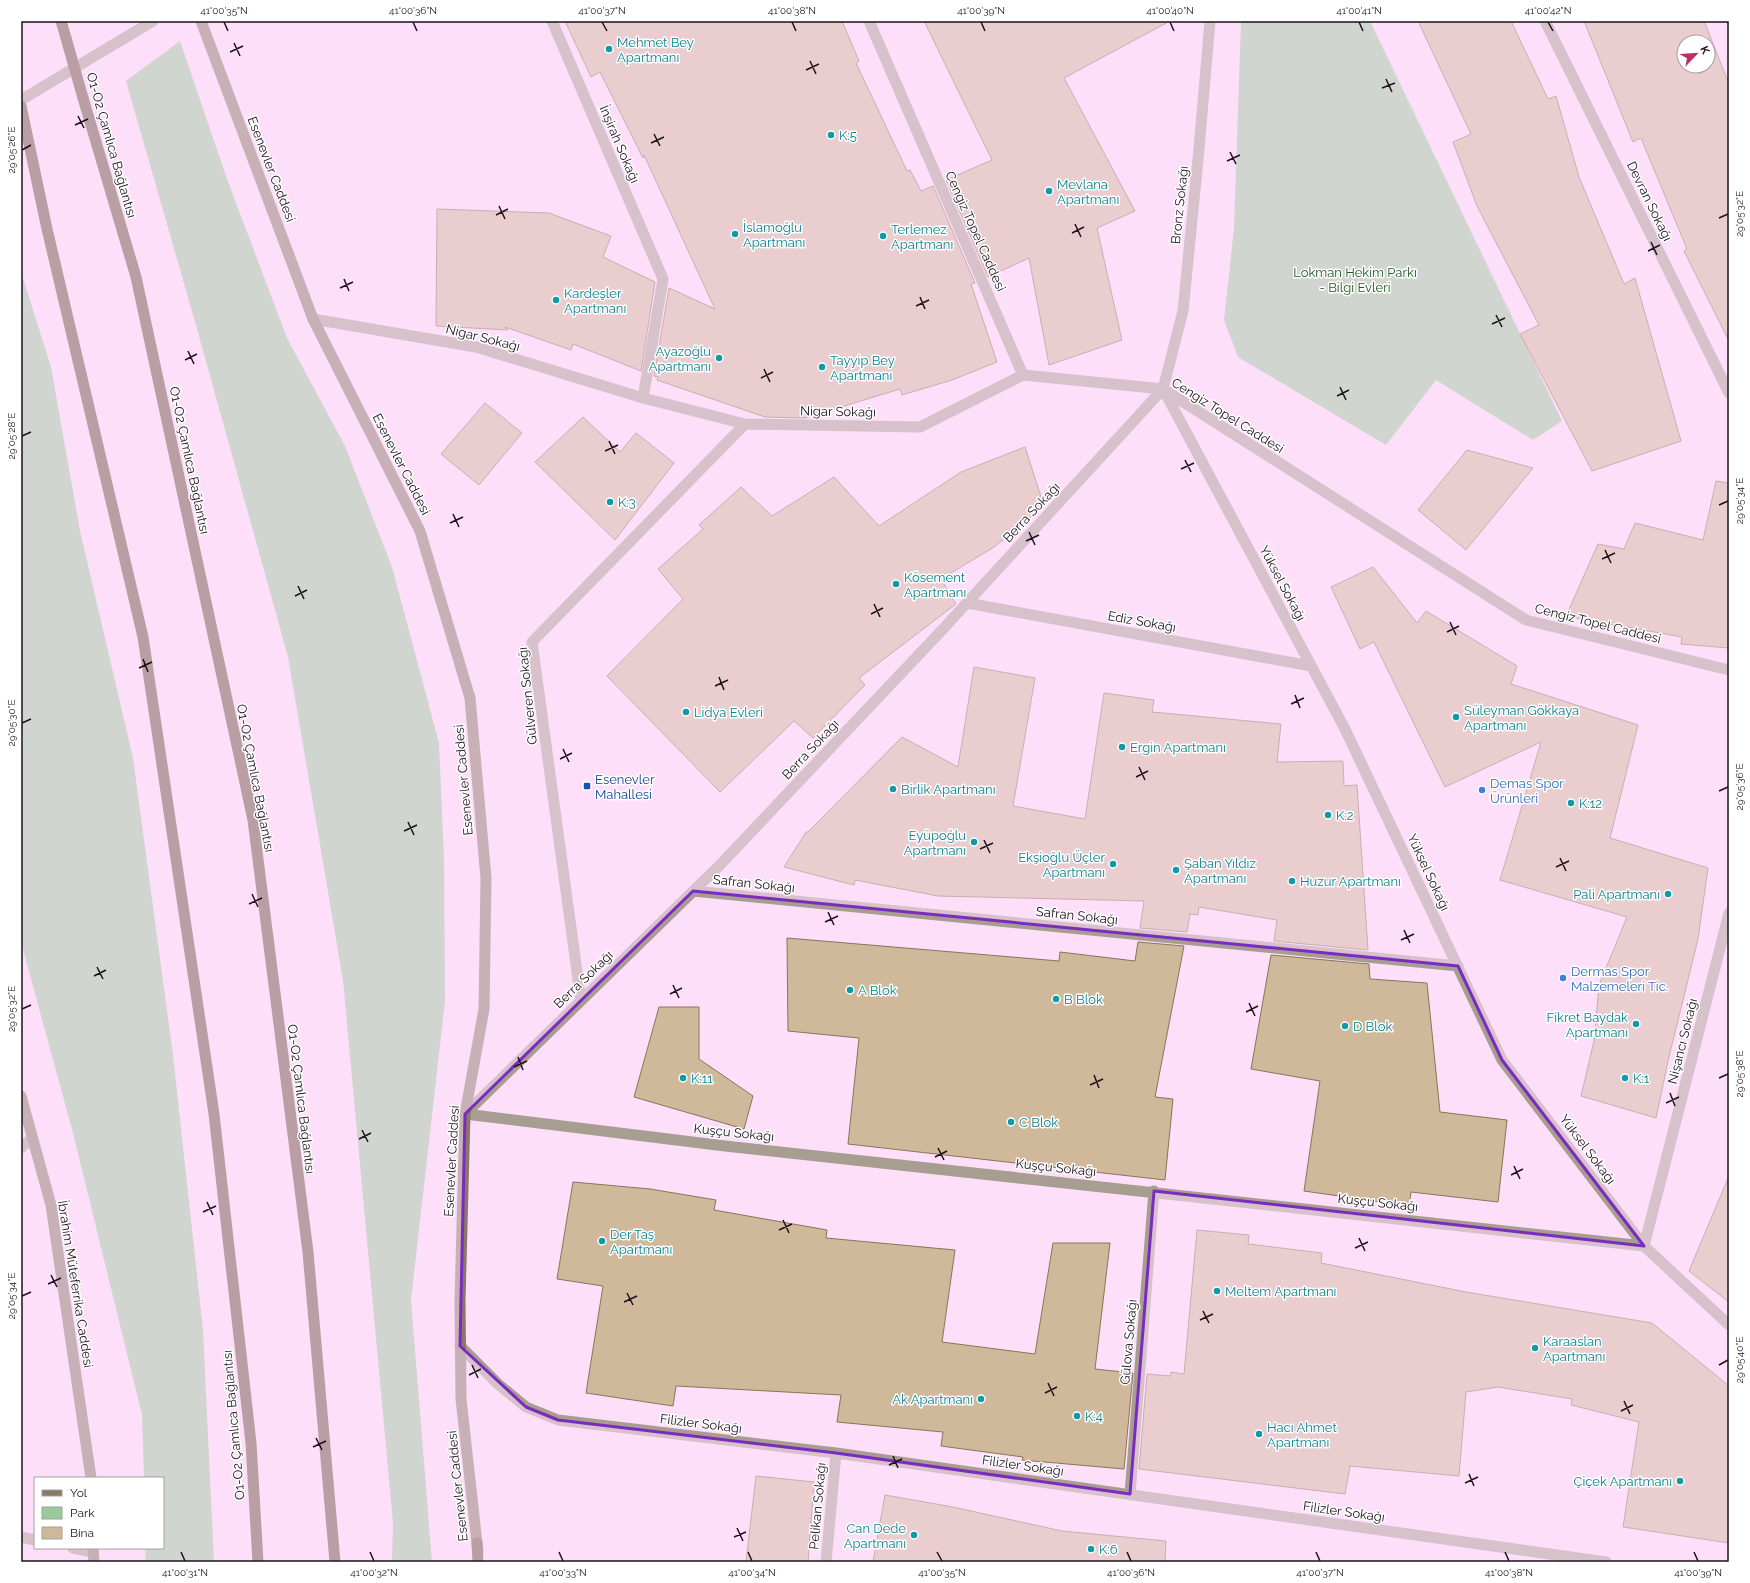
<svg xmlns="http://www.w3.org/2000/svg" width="1750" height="1583" font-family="Raleway,sans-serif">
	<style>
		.green { fill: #9aca9b }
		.building { fill: #d0b89b; stroke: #8b7459; fill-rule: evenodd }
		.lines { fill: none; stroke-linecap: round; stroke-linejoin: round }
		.minor { stroke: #a89d91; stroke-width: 11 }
		.tertiary { stroke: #a89d91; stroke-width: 11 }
		.secondary { stroke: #887866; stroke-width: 11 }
		.trunk { stroke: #66533b; stroke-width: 11 }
		.trunk-bridge { stroke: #66533b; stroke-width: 11 }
		.marked { fill: none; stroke: #7b2cbf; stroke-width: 3; stroke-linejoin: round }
		.ticks { fill: none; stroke: #1d121c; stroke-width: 1.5 }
		.culture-dot { fill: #0f9aa8; stroke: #fff; stroke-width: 1.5 }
		.transit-dot { fill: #1a4fb4; stroke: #fff; stroke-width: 1.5 }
		.shop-dot { fill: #3f7fe0; stroke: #fff; stroke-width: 1.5 }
		.labels { text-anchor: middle; stroke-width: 3; stroke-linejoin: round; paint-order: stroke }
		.culture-label { font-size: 13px; fill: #0d838f; stroke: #fff; text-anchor: start }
		.street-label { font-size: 13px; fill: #1d121c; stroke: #fff }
		.park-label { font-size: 13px; fill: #1d5b23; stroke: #fff }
		.transit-label { font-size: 13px; fill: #164399; stroke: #fff; text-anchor: start }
		.shop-label { font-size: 13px; fill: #366cbe; stroke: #fff; text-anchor: start }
		.neatline { fill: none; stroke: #1d121c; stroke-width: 1.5 }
		.ticks-label { font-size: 10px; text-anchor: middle; fill: #1d121c }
	</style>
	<rect width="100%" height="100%" fill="#fddffa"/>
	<!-- green -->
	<path class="green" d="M1241 21H1370L1562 421 1533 440 1436 380 1386 445 1238 357 1224 320 1234 228Z
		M180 41 227 179 287 338 345 446 392 567 439 743 444 860 445 1001 411 1300 432 1562H392L393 1523 343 980 288 657 199 336 126 81Z
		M21 272 51 367 80 531 133 758 173 1055 203 1330 214 1562H146L145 1548H163V1478H144L142 1415 73 1133 21 942Z"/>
	<!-- building -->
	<path class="building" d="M565 21H842L859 61 856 63 907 171 910 170 921 191 933 186 975 283 971 284 997 362 952 380 902 395 900 389 805 418 765 417 657 380 658 377 654 376 669 288 715 309 644 155 643 158 600 72 591 77Z
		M924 21H1170L1064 78 1135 211 1097 228 1122 340 1049 365 1029 258 988 277 946 180 992 160Z
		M1418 21H1511L1548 99 1556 96 1579 177 1624 284 1635 278 1681 441 1592 471 1520 334 1539 325 1477 206 1453 142 1471 134Z
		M1584 21H1704L1729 84V341L1684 251 1687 249 1641 138 1633 142ZM1684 42H1708V66H1684Z
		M437 209 549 213 611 236 603 257 655 282 641 371 573 344 571 350 505 327 508 330 436 326Z
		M485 403 522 433 479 485 441 454Z
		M583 417 620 452 636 433 674 463 615 540 535 462Z
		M1025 447 1044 506 994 547 941 579 956 604 859 678 865 685 813 738 794 721 720 792 607 676 683 599 658 569 703 529 699 525 741 487 772 516 834 477 879 526 961 472Z
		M1467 450 1533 468 1466 550 1418 510Z
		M1716 481 1729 483V648L1681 644 1682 637 1566 616 1598 544 1624 549 1635 523 1703 540Z
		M1373 567 1417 623 1426 611 1517 666 1511 684 1638 725 1610 838 1708 868 1698 939 1668 1061 1656 1118 1581 1096 1594 1041 1599 985 1627 917 1500 880 1541 742 1445 787 1374 642 1360 649 1331 587Z
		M974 667 1035 678 1013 806 1085 819 1104 693 1154 700 1152 712 1281 724 1277 762 1343 761 1344 786 1357 785 1368 950 1274 941 1277 920 1199 907 1198 915 1190 914 1187 932 1140 928 1144 901 938 896 855 880 854 885 784 867 806 832H808L902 737 958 767Z
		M787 938 1059 961 1060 952 1135 961 1138 942 1184 946 1155 1097 1173 1099 1165 1180 848 1144 859 1038 788 1031Z
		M1271 955 1369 964 1370 979 1427 983 1440 1112 1507 1120 1498 1202 1411 1192 1409 1206 1304 1191 1320 1081 1251 1069Z
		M659 1007H699V1059L753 1096 744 1129 634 1097Z
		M1729 1176V1302L1689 1271Z
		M573 1182 650 1189 716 1200 714 1210 827 1230 826 1238 955 1250 942 1342 1035 1354 1053 1243H1110L1095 1369 1133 1373 1124 1469 1022 1460 1023 1457 941 1446 943 1432 837 1422 841 1395 676 1386 673 1406 586 1393 603 1286 557 1279Z
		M1197 1230 1249 1235 1248 1244 1322 1253 1321 1263 1466 1292 1652 1323 1729 1386V1543L1623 1527 1639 1422 1571 1405 1572 1399 1498 1387 1466 1392 1459 1476 1350 1466 1345 1494 1139 1469 1147 1374 1170 1376 1171 1372 1184 1374Z
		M756 1476 814 1482 808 1562H746Z
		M885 1495 953 1507 1062 1531 1166 1541 1165 1562H873Z"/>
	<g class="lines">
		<!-- minor -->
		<path class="minor" d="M552 21 663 279 643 398
			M1545 21 1729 393
			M21 100 153 21
			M313 319 476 347 643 398 745 424 920 427 1023 375
			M1163 389 1345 729 1502 1060 1644 1246 1729 1325
			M967 603 1311 666
			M693 891 1458 966
			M581 1001 532 642 745 424
			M465 1114 725 1146 1644 1246 1729 913
			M465 1114 719 866 943 629 1163 389 1183 311 1199 149 1210 21
			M21 1148 32 1138
			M460 1346 498 1384 526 1407 558 1420 836 1453 1606 1562
			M1130 1494 1154 1191
			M21 1537 35 1540
			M73 1548 93 1552
			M826 1562 836 1453"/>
		<!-- tertiary -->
		<path class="tertiary" d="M869 21 1023 375 1163 389 1526 620 1729 670"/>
		<!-- secondary -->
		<path class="secondary" d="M201 21 313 319 420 531 470 698 486 878 484 1009 465 1114 460 1301 461 1399 478 1552
			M21 1096 51 1205 91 1478
			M93 1548 94 1562"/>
		<!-- trunk -->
		<path class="trunk" d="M61 21 66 38
			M83 98 136 277 253 820 308 1252 335 1562
			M21 106 47 229 143 637 214 1114 251 1443 258 1562
			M477 1543 478 1562"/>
		<!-- trunk-bridge -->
		<path class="trunk-bridge" d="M66 38 83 98"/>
	</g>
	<!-- marked area -->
	<path d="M0 0H1750V1583H0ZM693 891 1458 966 1502 1060 1644 1246 1154 1191 1130 1494 836 1453 558 1420 526 1407 460 1346 465 1114Z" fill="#fddffa" fill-opacity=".55" fill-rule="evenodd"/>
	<path class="marked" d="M693 891 1458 966 1502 1060 1644 1246 1154 1191 1130 1494 836 1453 558 1420 526 1407 460 1346 465 1114Z"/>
	<!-- ticks -->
	<path class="ticks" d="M224 22 228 31M413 22 417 31M602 22 607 31M792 22 796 31M981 22 985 31M1170 22 1174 31M1359 22 1363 31M1548 22 1553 31M234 43 240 56M230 52 243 46M810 61 816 74M806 70 819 64M1386 79 1392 92M1382 88 1395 83M78 116 84 128M75 125 88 119M654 134 660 146M651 143 664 137M22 150 31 145M1230 152 1236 164M1227 161 1240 155M499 206 505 219M496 215 508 209M1719 218 1728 214M1075 224 1081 237M1072 233 1084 227M1651 242 1657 255M1648 251 1660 245M344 279 349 291M340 288 353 282M920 297 925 309M916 306 929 300M1496 315 1502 327M1492 324 1505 318M188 351 194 364M185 360 197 354M764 369 770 382M761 378 773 372M1340 387 1346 400M1337 396 1349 390M22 436 31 432M609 441 615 454M605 451 618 445M1185 460 1191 472M1181 469 1194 463M1719 505 1728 501M453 514 459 527M450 523 463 517M1029 532 1035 545M1026 541 1039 535M1605 550 1611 563M1602 559 1615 553M298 586 304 599M295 596 307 590M874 604 880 617M871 614 883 608M1450 622 1456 635M1447 632 1459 626M143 659 148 672M139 668 152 662M719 677 724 690M715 686 728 680M1295 695 1300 708M1291 704 1304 698M22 723 31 719M563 749 569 762M560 759 572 753M1139 767 1145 780M1136 777 1148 771M1719 791 1728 787M408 822 414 835M404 831 417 825M984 840 990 853M980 849 993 843M1560 858 1566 871M1556 867 1569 861M252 894 258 907M249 904 262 898M828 912 834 925M825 922 838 916M1404 930 1410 943M1401 940 1414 934M97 967 103 979M94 976 106 970M673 985 679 998M670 994 682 988M1249 1003 1255 1016M22 1009 31 1005M1246 1012 1258 1006M518 1057 523 1070M514 1067 527 1061M1094 1075 1099 1088M1719 1078 1728 1074M1090 1085 1103 1079M1670 1093 1675 1106M1666 1103 1679 1097M362 1130 368 1142M359 1139 371 1133M938 1148 944 1160M935 1157 947 1151M1514 1166 1520 1179M1511 1175 1523 1169M207 1202 213 1215M203 1212 216 1206M783 1220 789 1233M779 1230 792 1224M1359 1238 1365 1251M1355 1248 1368 1242M51 1275 57 1287M48 1284 61 1278M627 1293 633 1305M22 1296 31 1292M624 1302 637 1296M1203 1311 1209 1323M1200 1320 1213 1314M472 1365 478 1378M1719 1365 1728 1360M469 1375 481 1369M1048 1383 1054 1396M1045 1393 1057 1387M1624 1401 1630 1414M1621 1411 1633 1405M316 1438 322 1450M313 1447 326 1441M893 1456 898 1468M889 1465 902 1459M1469 1474 1474 1486M1465 1483 1478 1477M737 1528 743 1541M734 1537 746 1532M181 1552 185 1561M370 1552 374 1561M559 1552 563 1561M748 1552 752 1561M937 1552 942 1561M1127 1552 1131 1561M1316 1552 1320 1561M1505 1552 1509 1561M1694 1552 1698 1561"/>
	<!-- markers -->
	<g class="culture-dot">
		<circle cx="609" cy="49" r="4"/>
		<circle cx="831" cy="135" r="4"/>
		<circle cx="1049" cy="191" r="4"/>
		<circle cx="735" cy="234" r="4"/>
		<circle cx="883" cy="236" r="4"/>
		<circle cx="556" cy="300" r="4"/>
		<circle cx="719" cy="358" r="4"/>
		<circle cx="822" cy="367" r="4"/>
		<circle cx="610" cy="502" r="4"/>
		<circle cx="896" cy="584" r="4"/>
		<circle cx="686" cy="712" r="4"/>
		<circle cx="1456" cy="717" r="4"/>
		<circle cx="1122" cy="747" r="4"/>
		<circle cx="893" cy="789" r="4"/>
		<circle cx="1571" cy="803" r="4"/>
		<circle cx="1328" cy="815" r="4"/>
		<circle cx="974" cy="842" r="4"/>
		<circle cx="1113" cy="864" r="4"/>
		<circle cx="1176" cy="870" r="4"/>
		<circle cx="1292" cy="881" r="4"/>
		<circle cx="1668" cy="894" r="4"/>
		<circle cx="850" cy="990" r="4"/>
		<circle cx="1056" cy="999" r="4"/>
		<circle cx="1636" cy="1024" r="4"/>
		<circle cx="1345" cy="1026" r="4"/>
		<circle cx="683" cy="1078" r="4"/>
		<circle cx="1625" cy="1078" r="4"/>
		<circle cx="1011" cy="1122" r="4"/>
		<circle cx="602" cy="1241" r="4"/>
		<circle cx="1217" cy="1291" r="4"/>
		<circle cx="1535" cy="1348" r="4"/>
		<circle cx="981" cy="1399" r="4"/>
		<circle cx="1077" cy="1416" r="4"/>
		<circle cx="1259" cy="1434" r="4"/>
		<circle cx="1680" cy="1481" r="4"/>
		<circle cx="914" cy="1535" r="4"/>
		<circle cx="1091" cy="1549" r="4"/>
	</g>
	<rect class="transit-dot" x="583" y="782" width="8" height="8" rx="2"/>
	<g class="shop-dot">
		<circle cx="1482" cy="790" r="4"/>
		<circle cx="1563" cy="978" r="4"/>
	</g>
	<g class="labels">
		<!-- culture labels -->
		<g class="culture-label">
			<text x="617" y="47">Mehmet Bey<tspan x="617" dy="15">Apartmanı</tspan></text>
			<text x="839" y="140">K:5</text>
			<text x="1057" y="189">Mevlana<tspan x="1057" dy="15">Apartmanı</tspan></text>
			<text x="743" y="232">İslamoğlu<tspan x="743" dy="15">Apartmanı</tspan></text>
			<text x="891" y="234">Terlemez<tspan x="891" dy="15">Apartmanı</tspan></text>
			<text x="564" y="298">Kardeşler<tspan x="564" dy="15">Apartmanı</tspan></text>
			<text x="711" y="356" text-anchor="end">Ayazoğlu<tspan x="711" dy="15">Apartmanı</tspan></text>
			<text x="830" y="365">Tayyip Bey<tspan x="830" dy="15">Apartmanı</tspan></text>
			<text x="618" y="507">K:3</text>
			<text x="904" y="582">Kösement<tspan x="904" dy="15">Apartmanı</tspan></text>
			<text x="1464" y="715">Süleyman Gökkaya<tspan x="1464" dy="15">Apartmanı</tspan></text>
			<text x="694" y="717">Lidya Evleri</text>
			<text x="1130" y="752">Ergin Apartmanı</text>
			<text x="901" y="794">Birlik Apartmanı</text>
			<text x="1579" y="808">K:12</text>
			<text x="1336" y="820">K:2</text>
			<text x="966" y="840" text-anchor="end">Eyüpoğlu<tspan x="966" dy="15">Apartmanı</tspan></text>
			<text x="1105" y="862" text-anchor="end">Ekşioğlu Üçler<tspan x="1105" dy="15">Apartmanı</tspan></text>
			<text x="1184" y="868">Şaban Yıldız<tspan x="1184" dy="15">Apartmanı</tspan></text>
			<text x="1300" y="886">Huzur Apartmanı</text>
			<text x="1660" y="899" text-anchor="end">Pali Apartmanı</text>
			<text x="858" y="995">A Blok</text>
			<text x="1064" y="1004">B Blok</text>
			<text x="1628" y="1022" text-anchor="end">Fikret Baydak<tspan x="1628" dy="15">Apartmanı</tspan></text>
			<text x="1353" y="1031">D Blok</text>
			<text x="691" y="1083">K:11</text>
			<text x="1633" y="1083">K:1</text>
			<text x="1019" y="1127">C Blok</text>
			<text x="610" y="1239">Der Taş<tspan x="610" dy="15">Apartmanı</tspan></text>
			<text x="1225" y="1296">Meltem Apartmanı</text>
			<text x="1543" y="1346">Karaaslan<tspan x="1543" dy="15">Apartmanı</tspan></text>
			<text x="973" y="1404" text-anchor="end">Ak Apartmanı</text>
			<text x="1085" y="1421">K:4</text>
			<text x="1267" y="1432">Hacı Ahmet<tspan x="1267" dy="15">Apartmanı</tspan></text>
			<text x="1672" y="1486" text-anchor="end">Çiçek Apartmanı</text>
			<text x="906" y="1533" text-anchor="end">Can Dede<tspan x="906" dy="15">Apartmanı</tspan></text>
			<text x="1099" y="1554">K:6</text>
		</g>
		<!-- street labels -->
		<g class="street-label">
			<text transform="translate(620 144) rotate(67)" y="5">İnşirah Sokağı</text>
			<text transform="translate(112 145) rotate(74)" y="5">O1-O2 Çamlıca Bağlantısı</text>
			<text transform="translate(272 169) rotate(69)" y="5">Esenevler Caddesi</text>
			<text transform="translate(1650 201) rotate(64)" y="5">Devran Sokağı</text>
			<text transform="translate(1179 205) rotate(-84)" y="5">Bronz Sokağı</text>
			<text transform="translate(976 231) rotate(66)" y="5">Cengiz Topel Caddesi</text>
			<text transform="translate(483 337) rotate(14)" y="5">Nigar Sokağı</text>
			<text transform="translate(838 411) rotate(1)" y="5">Nigar Sokağı</text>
			<text transform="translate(1228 415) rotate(32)" y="5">Cengiz Topel Caddesi</text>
			<text transform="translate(190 460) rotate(78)" y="5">O1-O2 Çamlıca Bağlantısı</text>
			<text transform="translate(402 464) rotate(63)" y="5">Esenevler Caddesi</text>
			<text transform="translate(1031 512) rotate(-47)" y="5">Berra Sokağı</text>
			<text transform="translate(1283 583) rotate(62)" y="5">Yüksel Sokağı</text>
			<text transform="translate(1142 621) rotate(10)" y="5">Ediz Sokağı</text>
			<text transform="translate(1598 623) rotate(14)" y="5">Cengiz Topel Caddesi</text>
			<text transform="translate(527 696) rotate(-96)" y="5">Gülveren Sokağı</text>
			<text transform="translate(810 749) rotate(-47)" y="5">Berra Sokağı</text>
			<text transform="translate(256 778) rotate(79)" y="5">O1-O2 Çamlıca Bağlantısı</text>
			<text transform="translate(463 780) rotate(-95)" y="5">Esenevler Caddesi</text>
			<text transform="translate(1429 872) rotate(65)" y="5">Yüksel Sokağı</text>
			<text transform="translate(754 883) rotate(6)" y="5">Safran Sokağı</text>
			<text transform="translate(1077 915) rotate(6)" y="5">Safran Sokağı</text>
			<text transform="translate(583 979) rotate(-44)" y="5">Berra Sokağı</text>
			<text transform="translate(1682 1041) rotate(-76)" y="5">Nişancı Sokağı</text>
			<text transform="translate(302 1099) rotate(83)" y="5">O1-O2 Çamlıca Bağlantısı</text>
			<text transform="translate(734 1132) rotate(6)" y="5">Kuşçu Sokağı</text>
			<text transform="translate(1588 1149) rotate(53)" y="5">Yüksel Sokağı</text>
			<text transform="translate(451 1161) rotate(-87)" y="5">Esenevler Caddesi</text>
			<text transform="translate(1056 1167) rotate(6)" y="5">Kuşçu Sokağı</text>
			<text transform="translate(1378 1202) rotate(6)" y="5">Kuşçu Sokağı</text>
			<text transform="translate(76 1284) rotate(81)" y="5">İbrahim Müteferrika Caddesi</text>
			<text transform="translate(1128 1342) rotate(-85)" y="5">Gülova Sokağı</text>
			<text transform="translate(701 1423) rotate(7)" y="5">Filizler Sokağı</text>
			<text transform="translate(233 1425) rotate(-95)" y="5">O1-O2 Çamlıca Bağlantısı</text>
			<text transform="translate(1023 1465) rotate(8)" y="5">Filizler Sokağı</text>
			<text transform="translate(457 1486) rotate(-96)" y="5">Esenevler Caddesi</text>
			<text transform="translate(817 1506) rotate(-85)" y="5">Pelikan Sokağı</text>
			<text transform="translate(1344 1511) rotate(8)" y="5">Filizler Sokağı</text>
		</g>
		<!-- park labels -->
		<g class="park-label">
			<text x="1355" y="277">Lokman Hekim Parkı<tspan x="1355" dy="15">- Bilgi Evleri</tspan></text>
		</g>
		<!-- transit labels -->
		<g class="transit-label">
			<text x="595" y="784">Esenevler<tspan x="595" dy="15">Mahallesi</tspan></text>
		</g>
		<!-- shop labels -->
		<g class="shop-label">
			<text x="1490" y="788">Demas Spor<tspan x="1490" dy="15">Ürünleri</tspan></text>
			<text x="1571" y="976">Dermas Spor<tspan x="1571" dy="15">Malzemeleri Tic.</tspan></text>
		</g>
	</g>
	<!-- border -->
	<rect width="1750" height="1583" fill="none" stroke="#ffffff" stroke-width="44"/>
	<!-- legend -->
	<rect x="34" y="1477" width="130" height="72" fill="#ffffff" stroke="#a5a0a4"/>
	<rect x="42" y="1490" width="20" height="6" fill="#887866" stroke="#a5a0a4"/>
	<text x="70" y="1497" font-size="12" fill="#1d121c">Yol</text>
	<rect x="42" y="1507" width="20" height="12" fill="#9aca9b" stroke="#a5a0a4"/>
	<text x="70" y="1517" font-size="12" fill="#1d121c">Park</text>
	<rect x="42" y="1527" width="20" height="12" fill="#d0b89b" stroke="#a5a0a4"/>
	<text x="70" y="1537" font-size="12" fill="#1d121c">Bina</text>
	<!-- north arrow -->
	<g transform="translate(1696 54) rotate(65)"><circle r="19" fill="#ffffff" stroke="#a5a0a4"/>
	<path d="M0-3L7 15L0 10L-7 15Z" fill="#bd3062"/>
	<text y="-6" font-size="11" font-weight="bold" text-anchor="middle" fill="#1d121c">K</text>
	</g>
	<rect x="22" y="22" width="1706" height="1539" class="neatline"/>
	<g class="ticks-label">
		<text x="224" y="14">41°00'35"N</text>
		<text x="413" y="14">41°00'36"N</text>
		<text x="602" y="14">41°00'37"N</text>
		<text x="792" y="14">41°00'38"N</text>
		<text x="981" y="14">41°00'39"N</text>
		<text x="1170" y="14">41°00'40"N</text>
		<text x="1359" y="14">41°00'41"N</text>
		<text x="1548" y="14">41°00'42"N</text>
		<text transform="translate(11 150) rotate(-90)" y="4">29°05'26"E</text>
		<text transform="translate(1739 214) rotate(-90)" y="4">29°05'32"E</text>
		<text transform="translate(11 436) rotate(-90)" y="4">29°05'28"E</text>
		<text transform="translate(1739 501) rotate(-90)" y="4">29°05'34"E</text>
		<text transform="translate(11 723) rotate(-90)" y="4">29°05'30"E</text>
		<text transform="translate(1739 787) rotate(-90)" y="4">29°05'36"E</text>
		<text transform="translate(11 1009) rotate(-90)" y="4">29°05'32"E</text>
		<text transform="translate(1739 1074) rotate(-90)" y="4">29°05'38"E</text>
		<text transform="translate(11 1296) rotate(-90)" y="4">29°05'34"E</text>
		<text transform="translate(1739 1360) rotate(-90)" y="4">29°05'40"E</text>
		<text x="185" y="1576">41°00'31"N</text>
		<text x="374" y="1576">41°00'32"N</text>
		<text x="563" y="1576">41°00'33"N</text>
		<text x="752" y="1576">41°00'34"N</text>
		<text x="942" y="1576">41°00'35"N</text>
		<text x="1131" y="1576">41°00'36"N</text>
		<text x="1320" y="1576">41°00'37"N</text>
		<text x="1509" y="1576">41°00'38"N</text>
		<text x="1698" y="1576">41°00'39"N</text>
	</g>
</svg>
